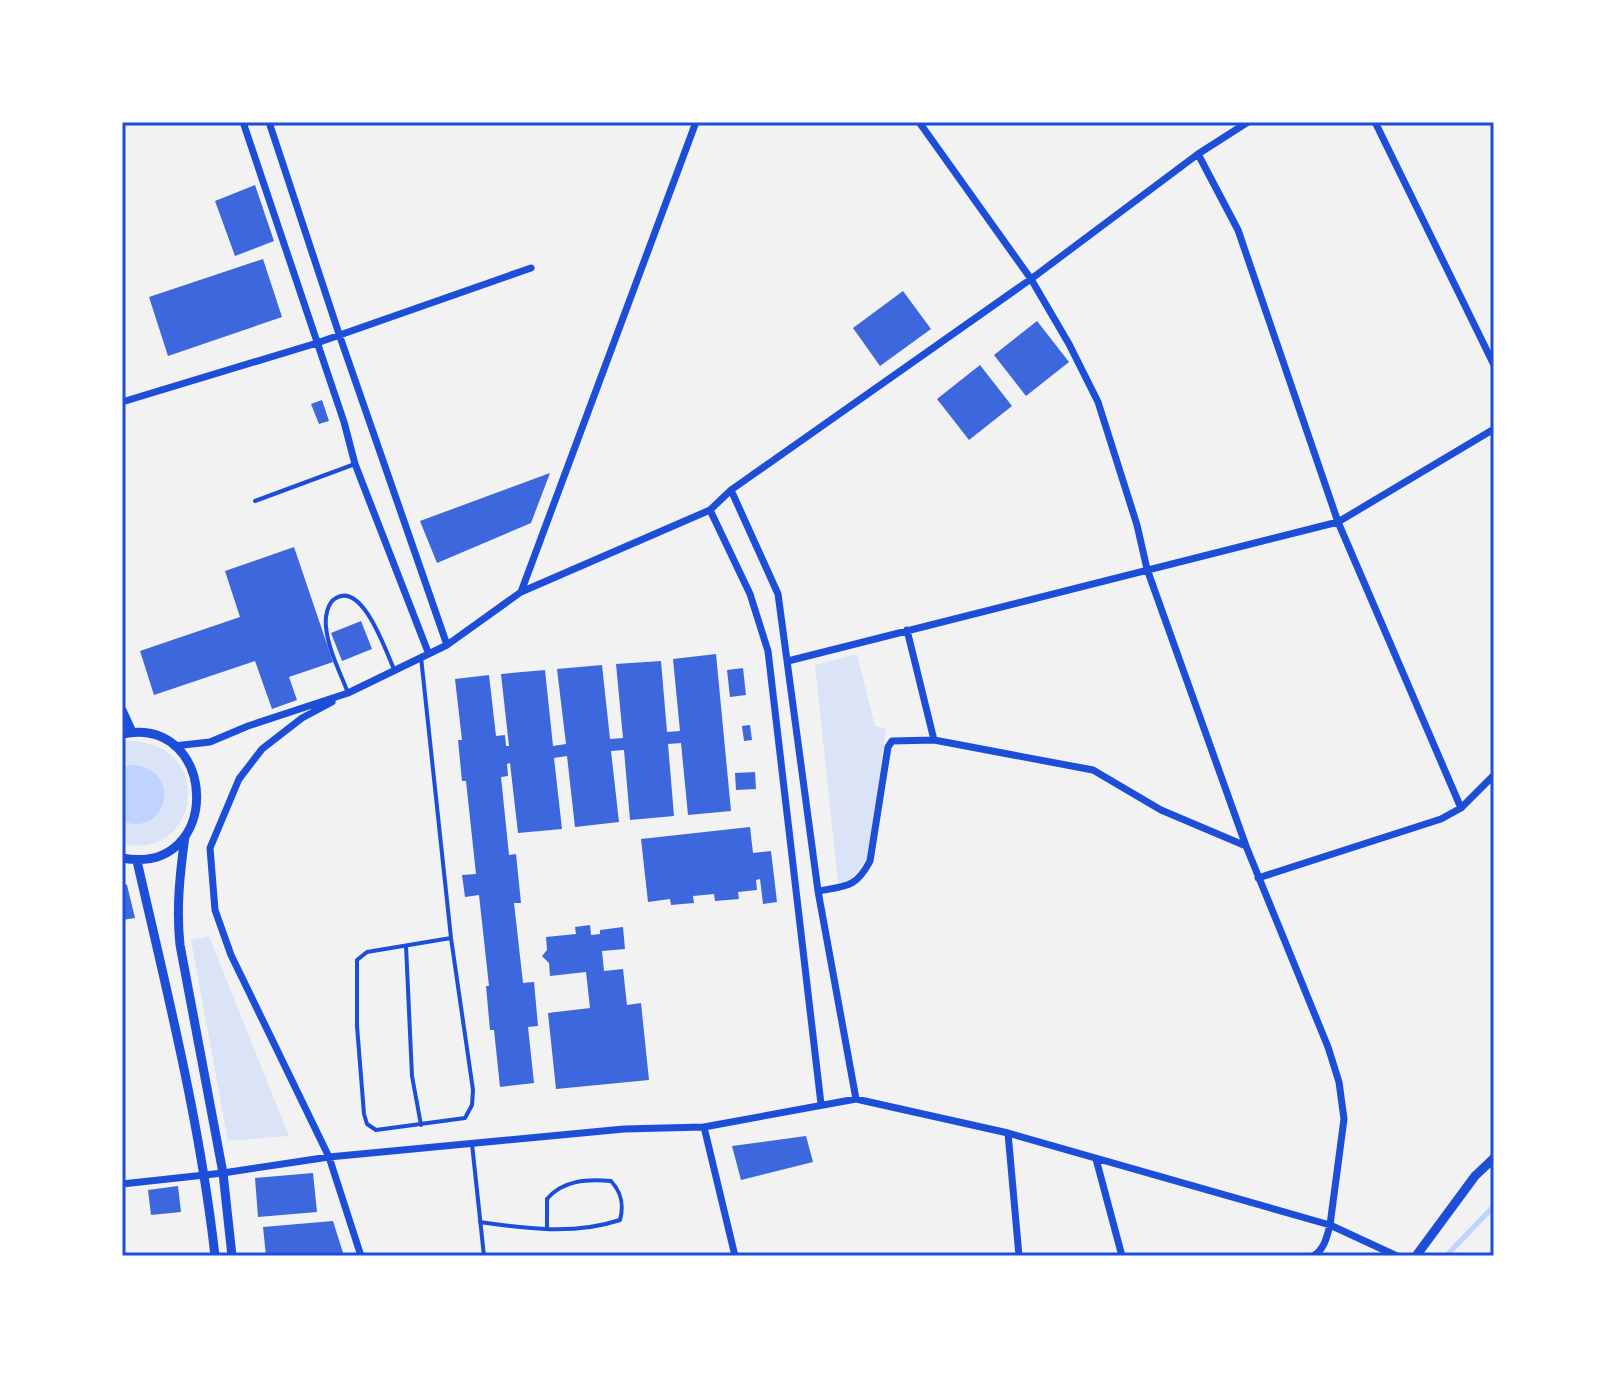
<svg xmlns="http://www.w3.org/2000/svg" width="1616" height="1378" font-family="Inter,sans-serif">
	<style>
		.green { fill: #dbe4f7 }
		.water { fill: #bfd3fe }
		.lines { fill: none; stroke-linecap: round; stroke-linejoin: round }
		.stream { stroke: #bfd3fe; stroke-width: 5 }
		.building { fill: #3d67dc }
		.service { stroke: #1d4ed8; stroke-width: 4 }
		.minor { stroke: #1d4ed8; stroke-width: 7 }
		.tertiary { stroke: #1d4ed8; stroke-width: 9 }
		.neatline { fill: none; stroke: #1d4ed8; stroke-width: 3 }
	</style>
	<rect width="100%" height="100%" fill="#f2f2f2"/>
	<!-- green -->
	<path class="green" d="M857 654 875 726 886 729 868 857 850 881 838 883 815 665Z
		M127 741C217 740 201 862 122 844V743Z
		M209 936 289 1136 228 1141 191 940Z"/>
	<!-- water -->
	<path class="water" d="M131 765C184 767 168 839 122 821V768Z"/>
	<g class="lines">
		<!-- stream -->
		<path class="stream" d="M1446 1256 1494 1206"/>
	</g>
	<!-- building -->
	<path class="building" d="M255 185 274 241 235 256 215 201Z
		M263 259 282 317 168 356 149 297Z
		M903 291 931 329 880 366 853 328Z
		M1037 321 1069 362 1026 396 994 355Z
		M980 365 1012 406 969 440 937 399Z
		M322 400 329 421 319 424 311 404Z
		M550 473 531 523 437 563 420 521Z
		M294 547 333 662 289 677 297 700 272 709 255 661 154 695 140 651 240 617 225 571Z
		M361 621 372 649 342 661 331 633Z
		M716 654 731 811 688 815 681 743 668 744 674 816 630 820 624 750 611 751 619 822 575 827 567 756 554 758 562 829 518 833 510 763 507 764 508 776 501 777 509 855 516 854 521 903H514L523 983 534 982 538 1026 528 1027 534 1083 500 1087 494 1030H490L486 986H489L479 895 465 897 462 875 476 874 466 781H462L458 740H462L455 679 489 675 496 736 505 735 506 746H509L501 674 545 670 553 746 566 744 557 669 602 665 610 739 623 738 616 664 661 661 667 732 680 731 673 659Z
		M743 668 746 695 730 697 727 670Z
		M750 725 752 740 744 741 742 726Z
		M755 772 756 789 736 790 735 773Z
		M750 827 753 853 771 851 777 902 763 904 760 879 756 880 757 890 738 892 739 899 715 901 714 894 693 896 694 903 671 905 670 899 648 902 641 839Z
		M122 882 127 885 135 918 122 920Z
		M590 925 591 935 600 934V930L623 927 625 949 602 951 604 971 623 969 627 1005 641 1003 649 1080 556 1089 548 1013 590 1008 586 972 550 976 549 963 542 956 547 950 546 937 576 934 575 927Z
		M806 1136 813 1162 741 1180 732 1146Z
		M313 1173 317 1212 258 1217 255 1178Z
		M178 1186 181 1212 151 1215 148 1190Z
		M333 1221 344 1256H266L263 1227Z"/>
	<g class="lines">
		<!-- service -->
		<path class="service" d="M255 501 355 464
			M421 657 451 938 473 1090 472 1105 465 1118 376 1130 367 1124 364 1114 357 1026V960L367 952 451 938
			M348 693C340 672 328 649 326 627 325 617 327 603 336 598 363 582 386 652 394 669
			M406 946 412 1076 421 1125
			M472 1144 484 1256
			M480 1222C526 1229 575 1235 620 1220 624 1205 622 1193 611 1181 587 1179 563 1180 547 1199V1229"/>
		<!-- minor -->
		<path class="minor" d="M243 122 344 422 355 464 428 652
			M269 122 339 334 447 645
			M919 122 1031 279 1069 344 1098 402 1137 525 1147 569 1246 846 1328 1047 1339 1082 1344 1119 1330 1225C1327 1237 1324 1250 1313 1256
			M1375 122 1494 365
			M1198 154 1238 230 1338 522 1461 808
			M122 402 317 343 531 268
			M731 490 778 594 818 891 856 1099
			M710 510 750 594 768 651 821 1104
			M521 592 696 122
			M907 630 934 740
			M788 661 1338 522 1494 429
			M332 702 302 718 262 749 239 779 210 848 215 910 231 955 329 1157 361 1256
			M174 746 210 742 248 726 348 693 447 645 521 592 710 510 731 490 1031 279 1198 154 1248 122
			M1258 878 1441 819 1461 808 1494 775
			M818 891C846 886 856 888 870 861L888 747 892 741 934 740 1093 770 1161 810 1246 846
			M704 1127 735 1256
			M1008 1133 1019 1256
			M1096 1159 1122 1256
			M122 1184 223 1173 329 1157 624 1129 704 1127 856 1099 1008 1133 1330 1225 1397 1256"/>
		<!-- tertiary -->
		<path class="tertiary" d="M122 710 132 732
			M122 734C219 714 224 877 122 858
			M185 836C180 873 176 908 180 945L223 1173 232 1256
			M137 861C167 992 200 1122 215 1256
			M1416 1256 1475 1176 1494 1158"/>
	</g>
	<!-- border -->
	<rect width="1616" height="1378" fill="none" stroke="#ffffff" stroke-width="248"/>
	<rect x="124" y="124" width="1368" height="1130" class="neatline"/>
</svg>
